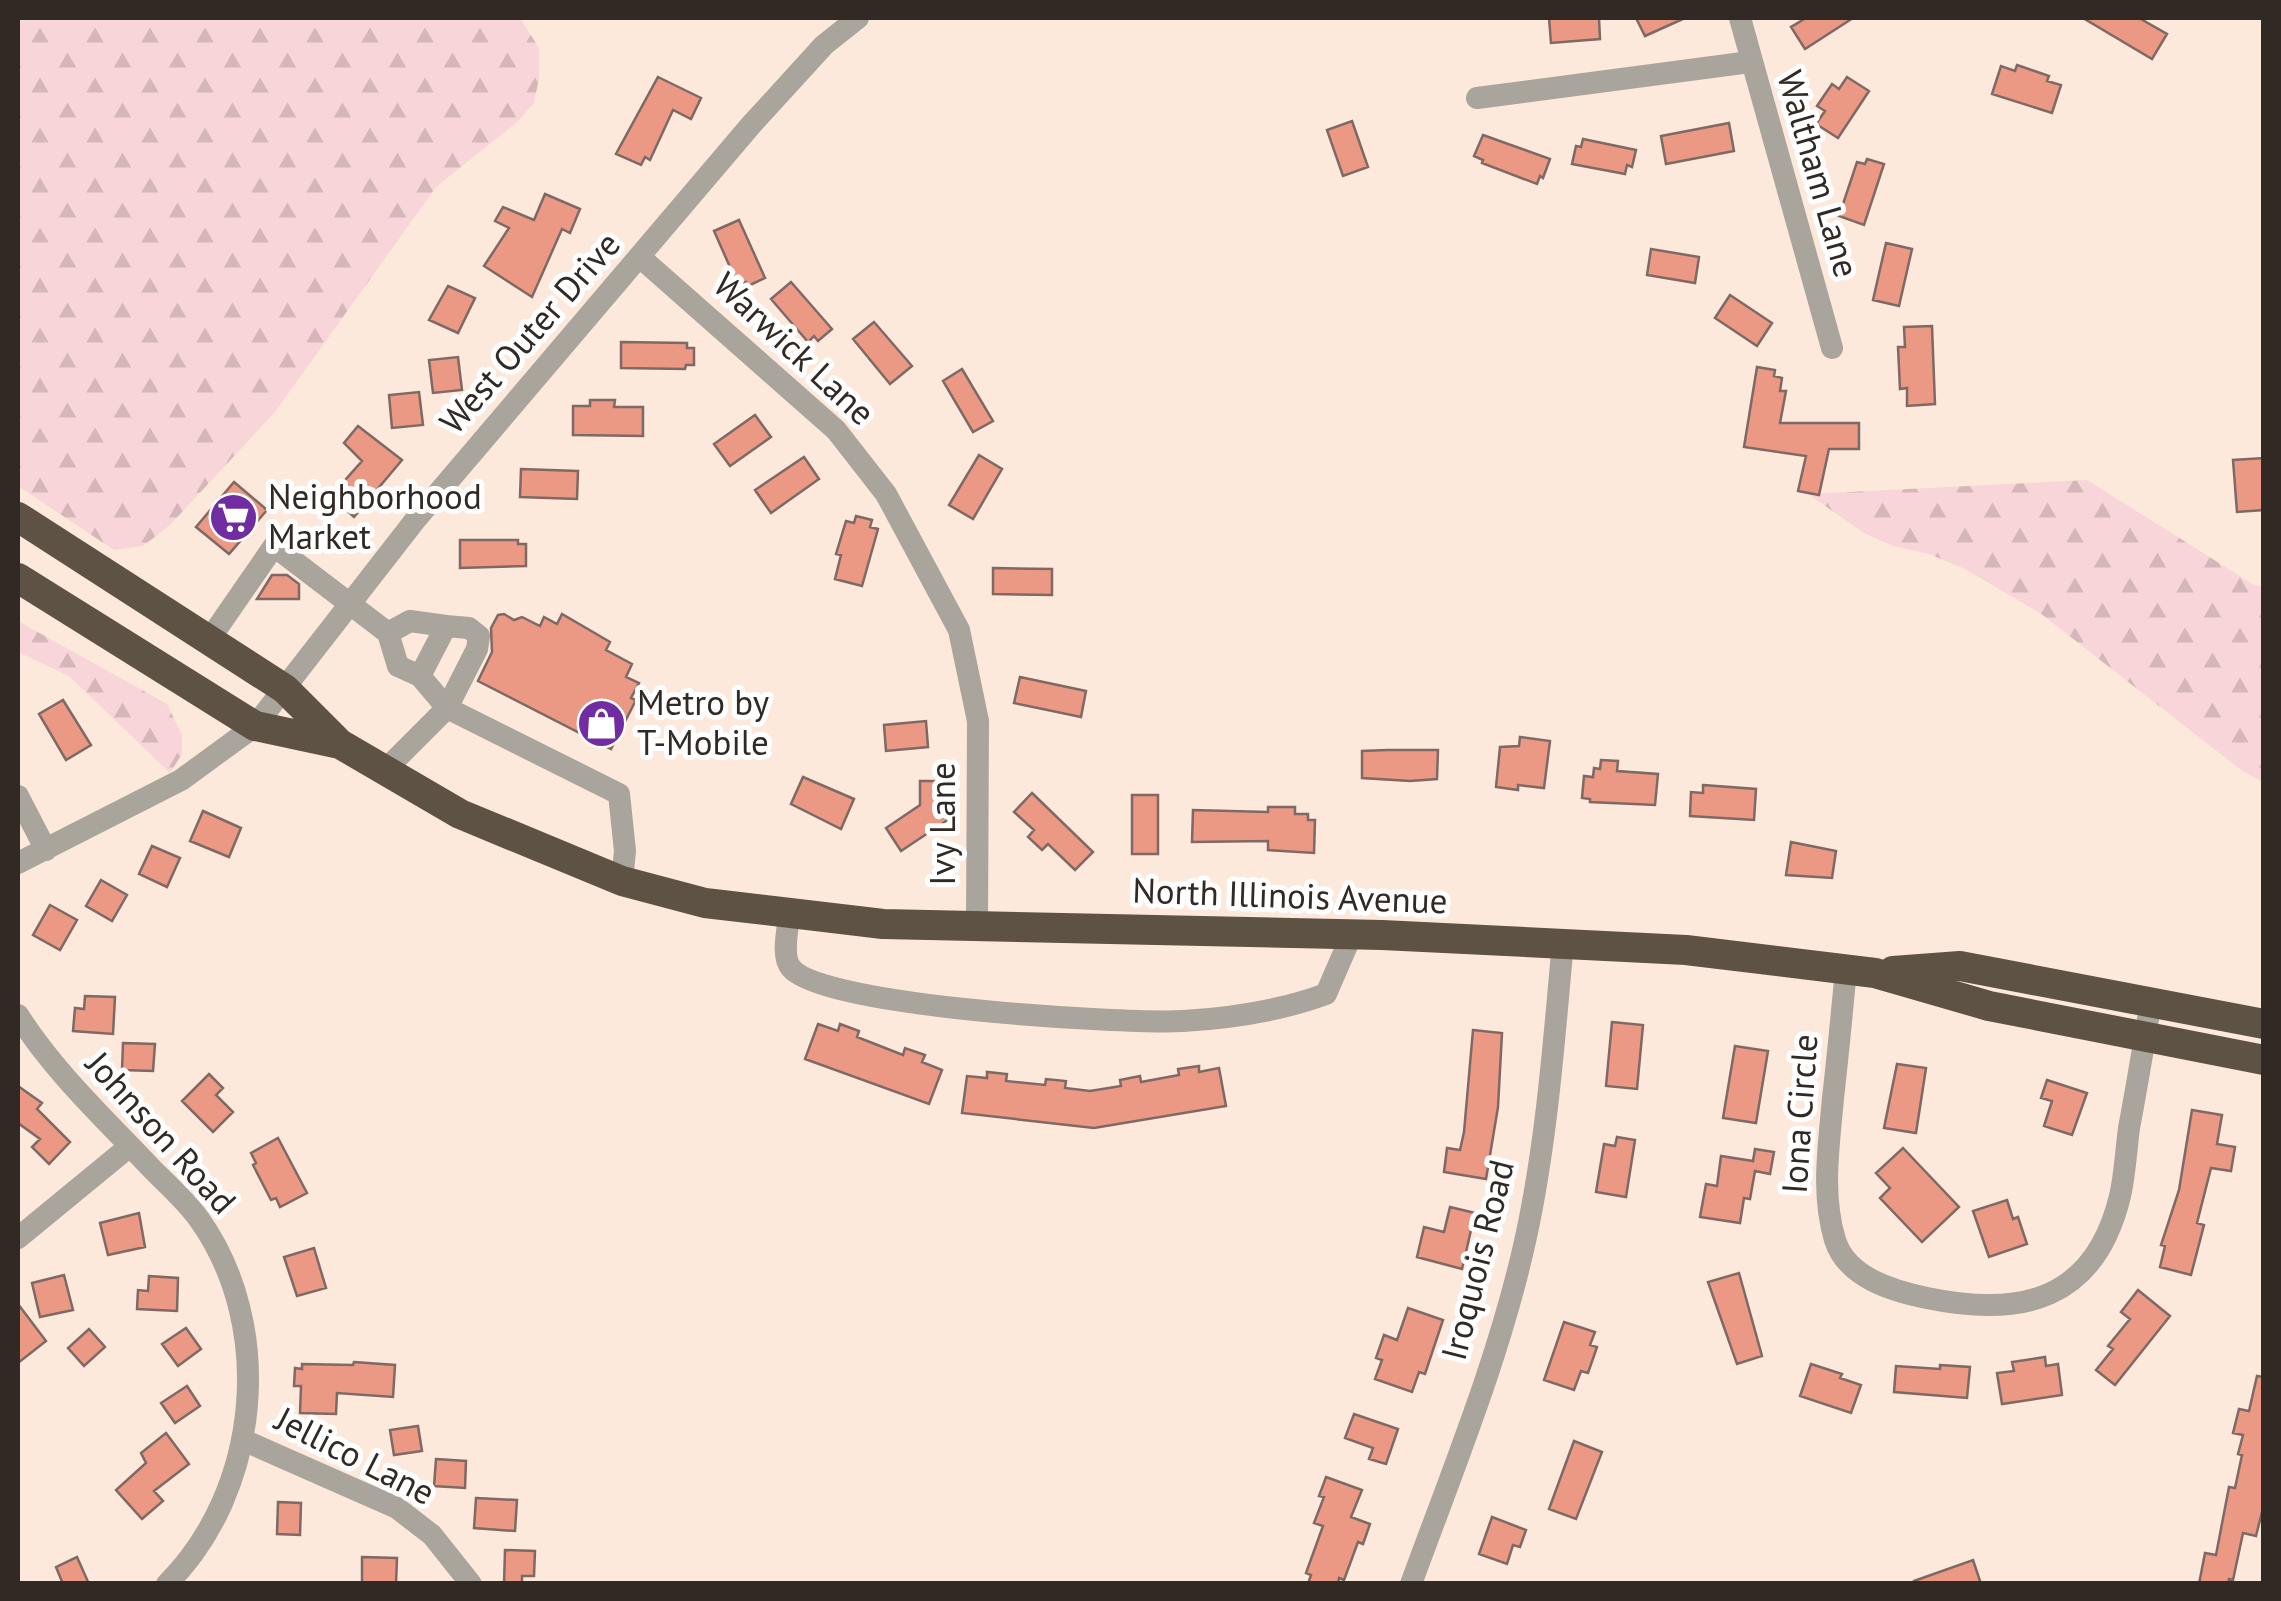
<svg xmlns="http://www.w3.org/2000/svg" width="2281" height="1601" font-family="'PT Sans',sans-serif">
	<style>
		.forest { fill: url(#forest-firs) }
		.building { fill: #eb9985; stroke: #7e6964; stroke-width: 2.5 }
		.lines { fill: none; stroke-linecap: round; stroke-linejoin: round }
		.minor { stroke: #a9a49c; stroke-width: 22 }
		.highway { stroke: #5d5243; stroke-width: 30 }
		.labels { text-anchor: middle; stroke-width: 10; stroke-linejoin: round; paint-order: stroke }
		.street-label { font-size: 35px; fill: #312924; stroke: #fff }
		.poi-label { font-size: 35px; fill: #312924; stroke: #fff; text-anchor: start }
	</style>
	<defs>
		<pattern id="forest-firs" width="22" height="20" patternUnits="userSpaceOnUse" patternTransform="scale(2.5)"><rect width="22" height="20" fill="#f8d5d8"/><path d="M5 1l3.5 6h-7zM16 11l3.5 6h-7z" fill="#d5b7b9"/></pattern>
	</defs>
	<rect width="100%" height="100%" fill="#fde9db"/>
	<!-- forest -->
	<path class="forest" d="M18 18H520L539 48V78L534 103 516 123 436 187 275 412 170 525 143 546 114 550 18 486Z
		M2087 480 2254 585 2263 587V782L2241 770 2040 613 1963 568 1929 554 1893 546 1864 533 1808 494Z
		M18 621 167 704 182 735V754L170 773 69 676 18 652Z"/>
	<!-- building -->
	<path class="building" d="M1549 18H1599L1600 39 1551 43Z
		M1636 18H1685L1645 36Z
		M1806 18H1853L1805 49 1791 27Z
		M2083 18H2139L2167 34 2152 59Z
		M2017 65 2049 76 2047 81 2061 85 2052 113 1992 94 2001 66 2015 71Z
		M658 77 701 98 691 119 673 110 650 160 645 157 641 165 616 154Z
		M1847 77 1869 91 1838 138 1816 124 1825 111 1817 106 1832 84 1839 89Z
		M1352 121 1368 167 1343 176 1327 130Z
		M1729 123 1734 151 1666 164 1661 136Z
		M1483 135 1550 159 1543 178 1540 176 1537 184 1482 163 1483 160 1474 156Z
		M1583 139 1636 150 1632 167 1627 165 1625 174 1572 164 1576 146 1581 147Z
		M1867 159 1884 164 1864 225 1839 216 1857 162 1865 164Z
		M545 194 580 209 570 233 562 229 532 297 484 266 509 228 495 221 503 207 534 220Z
		M739 220 765 278 748 286 746 282 738 285 714 231Z
		M1886 243 1912 249 1899 306 1873 300Z
		M1651 249 1699 257 1695 283 1647 275Z
		M791 282 832 329 818 341 814 336 808 342 771 299Z
		M448 286 475 298 458 333 429 320Z
		M1730 295 1772 323 1757 346 1715 318Z
		M874 322 912 366 890 384 853 339Z
		M1932 326 1935 404 1907 406V388L1900 389 1898 347H1905L1904 327Z
		M621 342 687 343V348H694V365H686L685 369 621 368Z
		M458 357 462 390 433 393 429 360Z
		M1757 367 1775 370 1774 376 1782 378 1780 391H1786L1780 423H1859V449H1829L1819 495 1798 491 1806 456 1744 447Z
		M962 369 993 421 973 432 943 381Z
		M419 392 423 425 392 428 389 395Z
		M590 400H615L614 407H643V436L573 435V406H590Z
		M755 415 771 437 730 466 714 444Z
		M358 426 402 460 354 517 331 496 362 461 344 443Z
		M979 455 1002 469 973 519 949 505Z
		M804 457 819 479 771 513 755 490Z
		M2264 458V510L2237 512 2233 460Z
		M521 469 578 471 577 499 520 497Z
		M234 482 267 510 229 554 196 527Z
		M856 516 872 520 870 527 878 529 862 586 835 579 841 555 836 554 846 521 854 523Z
		M460 540H518V544H526V566L460 568Z
		M993 568 1052 569V595L993 594Z
		M272 575H287L299 584V599H257Z
		M504 614 514 620 522 617 540 626 544 617 557 624 562 614 610 642 606 650 632 664 626 677 639 683 631 698 636 700 611 749 478 681 492 652 491 628 498 615Z
		M1020 677 1086 691 1081 717 1014 703Z
		M63 700 91 745 66 760 39 714Z
		M926 721 928 747 886 751 884 725Z
		M1520 737 1550 741 1544 788 1518 785V790L1496 787 1500 747 1519 746Z
		M1387 750H1438L1437 779 1410 781 1362 778V751Z
		M1601 760 1618 761 1617 771 1658 774 1655 805 1590 802V799L1582 798 1584 776 1593 777 1594 768 1600 769Z
		M803 777 854 799 841 829 791 804Z
		M920 781H946L944 812 949 819 901 851 886 828 920 805Z
		M1703 785 1756 789 1754 820 1690 816 1691 792 1703 793Z
		M1032 793 1093 852 1075 870 1048 844 1042 850 1028 837 1034 830 1014 812Z
		M1132 795H1158V854H1132Z
		M1268 807H1295V814H1308V820H1315L1314 853 1268 850V841L1192 842 1193 810 1268 812Z
		M203 811 241 828 229 857 190 841Z
		M1791 842 1836 851 1832 878 1786 875Z
		M152 846 180 858 167 887 139 874Z
		M101 880 127 895 112 921 86 906Z
		M50 905 77 920 60 950 33 935Z
		M85 996 115 997 113 1034 73 1031 75 1008 84 1009Z
		M1612 1022 1643 1025 1637 1089 1606 1086Z
		M818 1024 838 1031 840 1024 859 1031 857 1037 903 1055 905 1048 925 1055 922 1062 942 1070 929 1104 805 1059Z
		M1473 1030 1502 1033 1498 1107 1486 1179 1444 1172 1447 1148 1460 1150 1464 1132Z
		M123 1043 155 1044 153 1071 122 1070Z
		M1735 1046 1768 1051 1756 1123 1723 1118Z
		M1897 1064 1926 1068 1916 1133 1884 1128Z
		M1199 1066V1072L1219 1068 1226 1106 1094 1128 962 1113 967 1076 987 1078V1072L1007 1074 1006 1081 1045 1085 1046 1079 1066 1081 1065 1088 1090 1091 1121 1086 1120 1080 1140 1076 1141 1082 1179 1075 1178 1069Z
		M209 1074 223 1088 216 1095 233 1112 213 1132 182 1101Z
		M2047 1080 2087 1093 2072 1135 2044 1126 2052 1101 2041 1098Z
		M18 1086 42 1103 37 1109 70 1142 49 1164 32 1147 40 1139 18 1123Z
		M2192 1110 2222 1115 2217 1144 2235 1147 2231 1171 2211 1168 2197 1223 2204 1225 2191 1275 2160 1267 2165 1246 2161 1245 2179 1190Z
		M1617 1137 1635 1140 1626 1197 1596 1192 1604 1144 1615 1146Z
		M278 1138 307 1193 280 1207 276 1198 271 1200 253 1165 256 1163 251 1153Z
		M1903 1148 1959 1207 1922 1242 1880 1198 1890 1188 1876 1173Z
		M1755 1149 1774 1152 1770 1174 1755 1171 1750 1199 1744 1198 1740 1223 1700 1217 1706 1184 1717 1186 1721 1156 1753 1161Z
		M2007 1200 2013 1219 2018 1217 2027 1244 1989 1257 1973 1211Z
		M1450 1207 1475 1213 1462 1269 1417 1257 1424 1227 1444 1232Z
		M139 1213 145 1247 108 1255 100 1223Z
		M314 1248 326 1288 297 1296 284 1257Z
		M1739 1273 1762 1356 1737 1364 1708 1282Z
		M64 1275 73 1310 40 1317 32 1283Z
		M149 1276 178 1278 177 1311 137 1309 138 1290 148 1291Z
		M2138 1290 2170 1316 2115 1385 2096 1370 2113 1349 2108 1346 2130 1319 2121 1312Z
		M18 1304 46 1341 18 1363Z
		M1408 1308 1443 1320 1425 1374 1419 1372 1412 1392 1375 1379 1382 1360 1376 1358 1384 1335 1397 1340Z
		M1564 1322 1595 1332 1590 1345 1597 1347 1588 1373 1581 1371 1574 1390 1544 1380Z
		M186 1328 201 1349 178 1366 162 1344Z
		M89 1329 105 1347 84 1366 68 1348Z
		M2045 1357 2046 1366 2058 1364 2062 1395 2002 1404 1997 1373 2014 1371 2012 1362Z
		M354 1362 395 1365 393 1397 337 1393 336 1414 300 1413 301 1386H294L295 1368 302 1369V1364L353 1365Z
		M1811 1364 1842 1374 1840 1378 1861 1385 1851 1413 1800 1396Z
		M1940 1365 1970 1367 1967 1398 1894 1392 1896 1366 1940 1369Z
		M2257 1376 2264 1377V1504L2256 1536 2243 1533 2233 1580 2229 1579 2228 1584H2199L2205 1553 2216 1555 2229 1487 2235 1488 2242 1455 2238 1454 2243 1435 2233 1433 2239 1409 2249 1411Z
		M187 1386 200 1406 175 1423 161 1403Z
		M1354 1414 1398 1429 1386 1464 1369 1459 1373 1448 1345 1438Z
		M418 1426 422 1451 394 1455 390 1430Z
		M166 1433 189 1464 154 1491 163 1501 142 1519 116 1490 146 1463 141 1453Z
		M1574 1441 1602 1452 1576 1519 1549 1509Z
		M436 1459 466 1461 465 1488 434 1486Z
		M1326 1477 1362 1490 1351 1517 1370 1524 1363 1544 1358 1542 1344 1580 1339 1578 1338 1584H1308L1311 1575 1306 1573 1323 1526 1314 1523 1324 1497 1319 1496Z
		M476 1498 517 1500 515 1531 474 1528Z
		M278 1502 301 1503 300 1535 277 1534Z
		M1492 1517 1526 1530 1520 1547 1513 1545 1507 1564 1479 1554Z
		M505 1550 535 1551 534 1576H522V1584H504Z
		M77 1557 89 1584H63L56 1567Z
		M362 1557 397 1558 396 1584H362Z
		M1973 1560 1981 1584H1914V1581Z"/>
	<g class="lines">
		<!-- minor -->
		<path class="minor" d="M1740 18 1832 348
			M1477 98 1750 62
			M641 258 836 430 886 494 959 630 978 721 977 927
			M388 633 398 666 420 676
			M209 640 274 546 388 633 410 621 446 626 420 676 447 708 477 649 479 636 469 628 446 626
			M385 770 447 708 619 794 625 851 622 881
			M18 796 46 850
			M18 863 181 780 255 726 416 519 751 125 824 45 858 18
			M789 915C788 930 781 956 791 968 822 1007 1125 1024 1183 1021 1232 1018 1280 1011 1326 994L1352 934
			M1846 969C1842 1012 1838 1055 1833 1098 1829 1146 1821 1193 1835 1240 1847 1278 1893 1291 1927 1298 2022 1318 2095 1300 2120 1196 2125 1174 2126 1151 2129 1128 2137 1086 2144 1043 2151 1001
			M18 1015C55 1073 105 1119 152 1169 168 1185 186 1201 199 1219 276 1327 260 1491 167 1584
			M18 1238 130 1146
			M243 1440 397 1508 432 1535 471 1584
			M1411 1584C1453 1469 1500 1356 1526 1237 1547 1140 1554 1040 1563 942"/>
		<!-- highway -->
		<path class="highway" d="M18 517 285 689 340 744 460 814 622 881 705 903 883 924 1382 935 1686 950 1875 973 1989 1006 2264 1060
			M18 578 255 726 340 744
			M1893 971 1960 966 2264 1024"/>
	</g>
	<!-- icons -->
	<defs>
		<symbol id="supermarket-disc" viewBox="-11 -11 22 22"><circle r="9.5" fill="#702da1" stroke="#fff"/><path d="M-6-5.5h2.5l.6 2H6L4.5 2H-2.5L-4.4-4H-6ZM-1.5 3.2a1.3 1.3 0 1 0 .1 0ZM3 3.2a1.3 1.3 0 1 0 .1 0Z" fill="#fff"/></symbol>
		<symbol id="shop-disc" viewBox="-11 -11 22 22"><circle r="9.5" fill="#702da1" stroke="#fff"/><path d="M-5-2.5h2.3a2.7 3.5 0 0 1 5.4 0H5L5.5 6h-11ZM-1.5-2.5h3a1.5 2.3 0 0 0-3 0Z" fill="#fff"/></symbol>
	</defs>
	<g fill-rule="evenodd">
		<use href="#supermarket-disc" x="206" y="490" width="55" height="55"/>
		<use href="#shop-disc" x="574" y="696" width="55" height="55"/>
	</g>
	<g class="labels">
		<!-- street labels -->
		<g class="street-label">
			<text transform="translate(1818 174) rotate(74)" y="12">Waltham Lane</text>
			<text transform="translate(530 333) rotate(-49)" y="12">West Outer Drive</text>
			<text transform="translate(794 349) rotate(43)" y="12">Warwick Lane</text>
			<text transform="translate(943 824) rotate(-90)" y="12">Ivy Lane</text>
			<text transform="translate(1290 896) rotate(2)" y="12">North Illinois Avenue</text>
			<text transform="translate(1800 1114) rotate(-86)" y="12">Iona Circle</text>
			<text transform="translate(161 1133) rotate(48)" y="12">Johnson Road</text>
			<text transform="translate(1478 1260) rotate(-76)" y="12">Iroquois Road</text>
			<text transform="translate(355 1456) rotate(27)" y="12">Jellico Lane</text>
		</g>
		<!-- poi labels -->
		<g class="poi-label">
			<text x="268" y="509">Neighborhood<tspan x="268" dy="40">Market</tspan></text>
			<text x="637" y="715">Metro by<tspan x="637" dy="40">T-Mobile</tspan></text>
		</g>
	</g>
	<!-- border -->
	<rect width="2281" height="1601" fill="none" stroke="#312924" stroke-width="40"/>
</svg>
